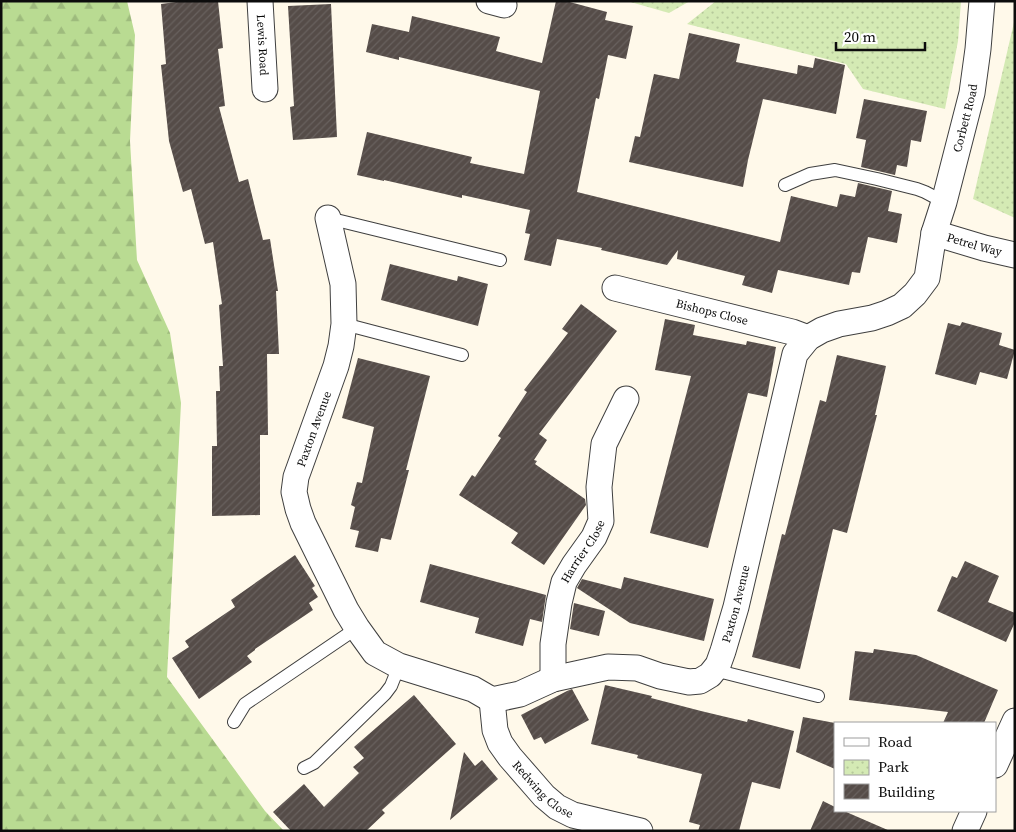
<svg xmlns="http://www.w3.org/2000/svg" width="1016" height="832" font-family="'Source Serif 4',serif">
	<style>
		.forest { fill: url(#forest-firs) }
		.park { fill: url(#park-dots) }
		.building { fill: url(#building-hatch) }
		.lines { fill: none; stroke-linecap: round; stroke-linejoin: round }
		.service-casing { stroke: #3f3f3f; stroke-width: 14 }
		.minor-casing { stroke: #3f3f3f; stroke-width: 27 }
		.service { stroke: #fff; stroke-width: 12 }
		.minor { stroke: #fff; stroke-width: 25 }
		.labels { text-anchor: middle; stroke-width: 5; stroke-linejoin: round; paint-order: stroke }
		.street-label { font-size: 12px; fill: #0c0c0c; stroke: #fff }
	</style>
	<defs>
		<pattern id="forest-firs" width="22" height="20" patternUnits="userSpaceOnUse" patternTransform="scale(1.25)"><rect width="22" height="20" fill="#b9db92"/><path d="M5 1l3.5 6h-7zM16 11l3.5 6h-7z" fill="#9ebb7d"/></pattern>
		<pattern id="park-dots" width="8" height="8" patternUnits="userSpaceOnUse" patternTransform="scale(1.25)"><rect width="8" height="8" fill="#d4eab4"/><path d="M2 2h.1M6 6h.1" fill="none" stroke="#b5c89a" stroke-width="1.8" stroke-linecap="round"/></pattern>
		<pattern id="building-hatch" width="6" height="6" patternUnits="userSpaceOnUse" patternTransform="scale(1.25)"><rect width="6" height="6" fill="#554c48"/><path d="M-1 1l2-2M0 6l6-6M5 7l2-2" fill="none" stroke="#68615e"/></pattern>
	</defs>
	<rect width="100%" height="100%" fill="#fff9ea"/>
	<!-- forest -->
	<path class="forest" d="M1 1H127L135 35 130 141 137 260 170 333 181 403 167 677 265 811 284 831H1Z"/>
	<!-- park -->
	<path class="park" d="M627 1H690L669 13Z
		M716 1H961L958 41 945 109 863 89 846 64 687 24Z
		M1015 18V218L973 199Z"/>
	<!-- building -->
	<path class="building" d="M184 1H218L223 48 218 49 225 106 219 107 239 182 248 179 263 240 270 239 278 291H276L279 354H267L268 435H260V515L212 516V446H217L216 391H220L219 366H223L219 305 222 304 213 242 205 244 191 189 183 192 169 141 161 65 166 64 161 4Z
		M556 1H566L607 12 605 20 633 26 626 59 608 55 599 99 596 98 577 192 780 242 791 196 837 207 840 194 855 197 858 183 892 191 888 211 902 214 897 243 868 237 860 273 852 272 849 285 778 270 772 293 742 285 745 276 677 259 678 250 667 265 601 250 602 248 557 239 551 266 524 260 530 234 525 233 530 210 462 195V198L384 180V181L357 175 367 132 472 157 470 163 524 174 540 91 399 57V60L366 52 372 24 409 32 412 16 500 37 496 51 542 63Z
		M331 4 337 137 293 140 290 107 294 106 288 6Z
		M689 33 740 44 736 62 797 74 798 65 813 68 815 58 845 65 836 114 763 99 748 160 743 187 629 162 635 136 640 137 654 74 679 79Z
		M864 99 927 111 921 142 911 140 907 167 897 165 895 175 861 167 866 140 856 138Z
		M390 264 457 281 458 276 488 284 478 326 381 300Z
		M581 304 617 331 539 434 547 440 534 460 537 461 535 464 585 499 586 505 544 565 511 543 518 533 459 495 472 475 475 477 501 438 498 436 527 392 524 390 568 333 562 329Z
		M665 319 695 325 693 335 746 345 747 341 776 347 767 397 748 393 708 548 650 533 691 376 655 370Z
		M962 322 1002 333 999 345 1015 350 1007 379 980 372 976 385 935 374 948 323 960 326Z
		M837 355 886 366 875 415H877L847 533 833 529 800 669 752 657 782 534 785 535 820 400 826 402Z
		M358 358 430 376 406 470H409L391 540 381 538 378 552 355 547 359 531 350 529 355 507 351 505 357 482 362 483 374 427 342 418Z
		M295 555 315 586 312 588 318 597 309 603 313 610 255 649V650L247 656 252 662 199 699 172 658 189 647 185 641 235 607 231 600Z
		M965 561 999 576 988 602 1015 613V622L1006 642 937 611 952 576 957 578Z
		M430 564 546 595 542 622 530 619 523 646 475 633 479 618 420 602Z
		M624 577 714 599 704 641 630 623 577 588 582 579 621 589Z
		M574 603 605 611 599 636 570 629Z
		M874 649 916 655 998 690 984 723H943L948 712 849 700 855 651 873 653Z
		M605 685 652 696 651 698 701 711 747 722 748 719 794 731 780 789 752 782 739 831H698L700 825 689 822 702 774 637 758 638 755 591 744Z
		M572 689 589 720 545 744 541 737 534 740 521 715 567 691Z
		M414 695 456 744 382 810 385 813 366 831H291L273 812 304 784 324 807 359 773 353 767 364 758 354 747Z
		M803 717 835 723V769L796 752Z
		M464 752 475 766 482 760 498 779 450 820Z
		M823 801 835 807V811H844L890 831H810Z"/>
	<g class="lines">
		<defs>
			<path id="service" d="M785 185 810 174 835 170 877 179 917 189 925 192 944 202
				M328 218 500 260
				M344 324 462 355
				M714 670 818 696
				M234 722 245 704 357 628
				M304 768 314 763 385 694 391 686 399 666"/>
			<g id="minor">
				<path id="s1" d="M260 1 265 89"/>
				<path d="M489 1 504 5"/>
				<path id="s2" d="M328 218 343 284 344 324 341 346 336 366 296 477 294 492 298 509 303 523 346 610 357 628 375 653 399 666 473 689 492 700 520 694 553 679 608 667 637 668 660 676 689 682 700 681 710 675 718 665 723 651 736 607 795 354 808 338 822 330 839 324 872 318 887 313 902 306 915 294 927 278 934 233 944 202 972 93 978 49 982 1"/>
				<path id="s3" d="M934 233 984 248 1015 255"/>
				<path id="s4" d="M615 288 792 332 808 338"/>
				<path id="s5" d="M553 679V644L559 603 564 582 574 565 594 537 601 521 599 487 604 444 626 399"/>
				<path id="s6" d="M492 700 495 730 500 743 510 757 544 796 557 807 573 815 640 831"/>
				<path d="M995 765 1015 721"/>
				<path d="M965 831 974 811"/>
			</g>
		</defs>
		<!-- service casing -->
		<use href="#service" class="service-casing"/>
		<!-- minor casing -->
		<use href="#minor" class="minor-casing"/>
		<!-- service -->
		<use href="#service" class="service"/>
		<!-- minor -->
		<use href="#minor" class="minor"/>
	</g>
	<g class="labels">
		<!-- street labels -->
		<g class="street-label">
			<text dy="4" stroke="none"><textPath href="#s1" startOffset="44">Lewis Road</textPath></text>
			<text dy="4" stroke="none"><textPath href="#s2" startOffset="1475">Corbett Road</textPath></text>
			<text dy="4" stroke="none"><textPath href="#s3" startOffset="42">Petrel Way</textPath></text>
			<text dy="4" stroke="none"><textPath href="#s4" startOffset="100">Bishops Close</textPath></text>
			<text transform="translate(314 429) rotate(-70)" y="4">Paxton Avenue</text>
			<text dy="4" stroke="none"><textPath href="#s5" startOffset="134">Harrier Close</textPath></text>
			<text dy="4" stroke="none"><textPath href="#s2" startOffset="895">Paxton Avenue</textPath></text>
			<text dy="4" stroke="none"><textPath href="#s6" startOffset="108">Redwing Close</textPath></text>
		</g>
	</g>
	<!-- border -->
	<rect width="1016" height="832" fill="none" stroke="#0c0c0c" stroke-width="5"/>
	<!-- legend -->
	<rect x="834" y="722" width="162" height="90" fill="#ffffff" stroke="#9e9e9e"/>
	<rect x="844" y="738" width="25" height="8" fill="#ffffff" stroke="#9e9e9e"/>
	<text x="878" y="747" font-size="15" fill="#0c0c0c">Road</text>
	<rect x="844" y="760" width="25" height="15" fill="url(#park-dots)" stroke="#9e9e9e"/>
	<text x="878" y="772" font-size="15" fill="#0c0c0c">Park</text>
	<rect x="844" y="784" width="25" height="15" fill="url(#building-hatch)" stroke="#9e9e9e"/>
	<text x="878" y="797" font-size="15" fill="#0c0c0c">Building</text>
	<!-- scale -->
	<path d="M836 42v8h89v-8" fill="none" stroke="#0c0c0c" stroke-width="2.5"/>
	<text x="844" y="42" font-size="15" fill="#0c0c0c" stroke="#ffffff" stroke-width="4" paint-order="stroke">20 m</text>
</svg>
